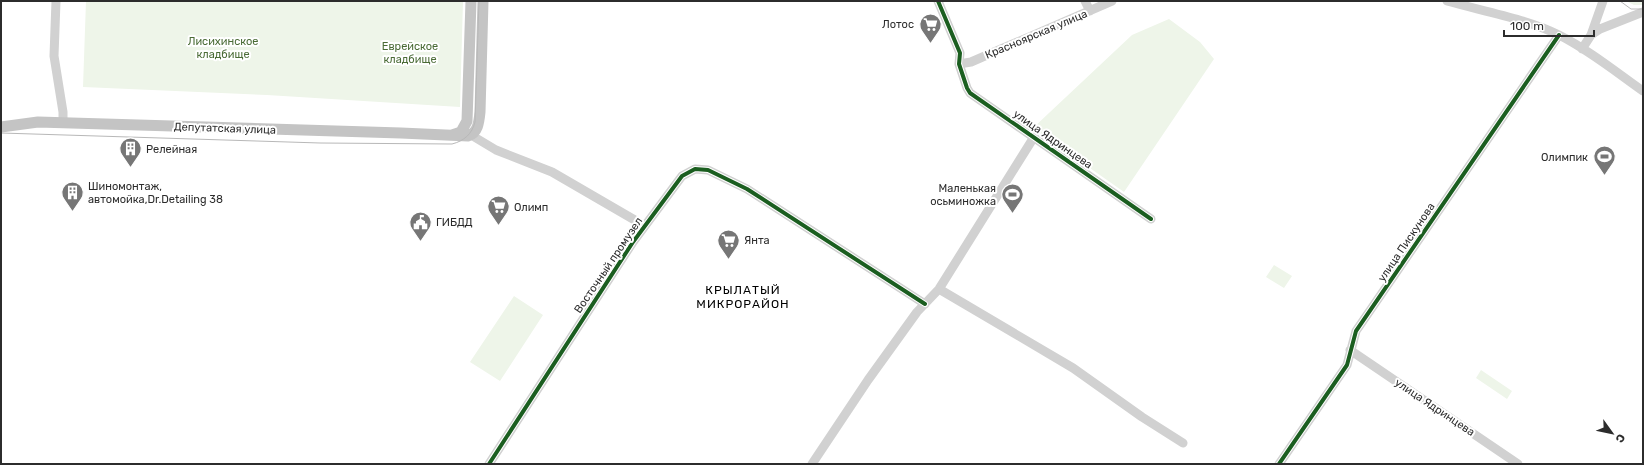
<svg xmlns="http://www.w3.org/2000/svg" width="1644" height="465" font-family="Rubik,sans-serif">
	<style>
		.green { fill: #eef5e9 }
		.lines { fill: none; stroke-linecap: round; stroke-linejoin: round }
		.minor { stroke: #d1d1d1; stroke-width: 9 }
		.major { stroke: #c4c4c4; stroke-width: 11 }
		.tram { stroke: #b8b8b8; stroke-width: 1 }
		.cycleway-casing { stroke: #fff; stroke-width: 6 }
		.cycleway { stroke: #1b5e20; stroke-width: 4 }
		.labels { text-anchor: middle; stroke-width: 4; stroke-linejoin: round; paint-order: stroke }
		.poi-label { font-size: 11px; fill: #2c2c2c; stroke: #fff; text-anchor: start }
		.street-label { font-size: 11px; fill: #2c2c2c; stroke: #fff }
		.park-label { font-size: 11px; fill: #4a6b36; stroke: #fff }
		.neighbourhood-label { font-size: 12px; letter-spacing: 1px; fill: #000; stroke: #fff }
	</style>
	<rect width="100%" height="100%" fill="#fff"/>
	<!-- green -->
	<path class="green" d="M86 1H463L460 107 267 95 83 87Z
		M1626 1H1643V5H1634Z
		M1169 19 1200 42 1214 59 1124 192 1033 128 1132 35Z
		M1274 265 1292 276 1284 288 1266 277Z
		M514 296 543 315 500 381 470 362Z
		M1481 370 1512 391 1507 399 1476 378Z"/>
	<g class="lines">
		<!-- minor -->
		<path class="minor" d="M56 1 54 56 63 112V122
			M938 1 960 53 959 64 967 88 970 93 1151 219
			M1085 1 1090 11
			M1447 1C1482 11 1527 19 1559 35 1589 50 1616 72 1643 91
			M1591 35 1600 29 1643 12
			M1582 49 1591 35 1603 1
			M959 64 971 62 1112 1
			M471 135 496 150 552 172 645 226
			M939 289 1073 368 1142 417 1183 443
			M1350 350 1518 464
			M489 464 633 242 682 176 695 169 708 170 747 189 925 304
			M812 464 868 380 917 312 939 289 1034 137
			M1279 464 1347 365 1356 331 1559 35"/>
		<!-- major -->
		<path class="major" d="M1 127 38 122 401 133 468 136C478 133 479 122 480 112L483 1
			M452 135 461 132 467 121 471 1"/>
		<!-- tram -->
		<path class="tram" d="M1620 1 1631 9H1643
			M1 133 320 143 452 144C464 141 472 134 475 122L479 1"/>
		<defs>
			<path id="cycleway" d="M938 1 960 53 959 64 967 88 970 93 1151 219
				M489 464 633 242 682 176 695 169 708 170 747 189 925 304
				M1279 464 1347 365 1356 331 1559 35"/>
		</defs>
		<!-- cycleway casing -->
		<use href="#cycleway" class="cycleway-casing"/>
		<!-- cycleway -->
		<use href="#cycleway" class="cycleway"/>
	</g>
	<!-- icons -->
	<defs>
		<symbol id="supermarket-pin" viewBox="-11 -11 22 30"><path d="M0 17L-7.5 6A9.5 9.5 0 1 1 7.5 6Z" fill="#767676" stroke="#fff"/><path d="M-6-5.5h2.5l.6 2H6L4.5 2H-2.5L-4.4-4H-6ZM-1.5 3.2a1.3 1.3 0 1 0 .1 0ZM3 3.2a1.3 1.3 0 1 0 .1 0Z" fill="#fff"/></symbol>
		<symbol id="building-pin" viewBox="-11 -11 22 30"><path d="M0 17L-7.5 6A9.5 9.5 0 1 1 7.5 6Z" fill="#767676" stroke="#fff"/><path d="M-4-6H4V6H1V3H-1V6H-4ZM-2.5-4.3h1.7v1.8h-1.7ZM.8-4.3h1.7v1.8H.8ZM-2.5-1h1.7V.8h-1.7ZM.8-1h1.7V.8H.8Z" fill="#fff"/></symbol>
		<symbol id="stadium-pin" viewBox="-11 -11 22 30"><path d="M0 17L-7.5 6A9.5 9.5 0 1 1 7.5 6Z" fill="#767676" stroke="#fff"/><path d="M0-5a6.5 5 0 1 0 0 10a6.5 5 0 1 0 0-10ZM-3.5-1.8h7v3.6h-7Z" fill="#fff"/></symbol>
		<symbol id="civic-pin" viewBox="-11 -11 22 30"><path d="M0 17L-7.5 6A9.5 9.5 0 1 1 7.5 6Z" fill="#767676" stroke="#fff"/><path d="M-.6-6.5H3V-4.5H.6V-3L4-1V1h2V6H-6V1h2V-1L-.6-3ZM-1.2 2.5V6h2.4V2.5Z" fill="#fff"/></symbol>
	</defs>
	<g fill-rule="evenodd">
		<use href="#supermarket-pin" x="918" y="12" width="25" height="34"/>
		<use href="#building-pin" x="118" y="136" width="25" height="34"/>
		<use href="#stadium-pin" x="1592" y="144" width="25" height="34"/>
		<use href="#building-pin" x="60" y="180" width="25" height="34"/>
		<use href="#stadium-pin" x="1000" y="182" width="25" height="34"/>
		<use href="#supermarket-pin" x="486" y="194" width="25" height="34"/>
		<use href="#civic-pin" x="408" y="210" width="25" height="34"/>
		<use href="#supermarket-pin" x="716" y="228" width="25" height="34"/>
	</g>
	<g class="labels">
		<!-- poi labels -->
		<g class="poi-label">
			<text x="914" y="28" text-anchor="end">Лотос</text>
			<text x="146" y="153">Релейная</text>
			<text x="1588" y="161" text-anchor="end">Олимпик</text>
			<text x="88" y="190">Шиномонтаж,<tspan x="88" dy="13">автомойка,Dr.Detailing 38</tspan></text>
			<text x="996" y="192" text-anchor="end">Маленькая<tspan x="996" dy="13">осьминожка</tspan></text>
			<text x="514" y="211">Олимп</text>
			<text x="436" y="226">ГИБДД</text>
			<text x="744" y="244">Янта</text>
		</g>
		<!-- street labels -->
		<g class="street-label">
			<text transform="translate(1036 34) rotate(-23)" y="4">Красноярская улица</text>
			<text transform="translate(225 128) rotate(2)" y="4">Депутатская улица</text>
			<text transform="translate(1053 139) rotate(35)" y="4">улица Ядринцева</text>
			<text transform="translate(1406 242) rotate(-56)" y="4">улица Пискунова</text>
			<text transform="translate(608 265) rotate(-56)" y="4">Восточный промузел</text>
			<text transform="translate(1435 407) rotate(34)" y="4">улица Ядринцева</text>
		</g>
		<!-- park labels -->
		<g class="park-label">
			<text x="223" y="45">Лисихинское<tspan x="223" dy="13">кладбище</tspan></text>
			<text x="410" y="50">Еврейское<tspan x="410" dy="13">кладбище</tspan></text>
		</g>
		<!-- neighbourhood labels -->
		<g class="neighbourhood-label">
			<text x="743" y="294">КРЫЛАТЫЙ<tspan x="743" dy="14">МИКРОРАЙОН</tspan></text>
		</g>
	</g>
	<!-- border -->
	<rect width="1644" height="465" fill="none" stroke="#2c2c2c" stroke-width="4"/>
	<!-- north arrow -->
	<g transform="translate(1612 433) rotate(123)" stroke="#ffffff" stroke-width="3" paint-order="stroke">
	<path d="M0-3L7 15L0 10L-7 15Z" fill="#2c2c2c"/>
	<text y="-6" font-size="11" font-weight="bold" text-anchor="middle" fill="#2c2c2c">С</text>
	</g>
	<!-- scale -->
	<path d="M1504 30v6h90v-6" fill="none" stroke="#2c2c2c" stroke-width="2"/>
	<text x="1510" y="30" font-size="12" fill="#2c2c2c" stroke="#ffffff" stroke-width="3" paint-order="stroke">100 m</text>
</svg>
